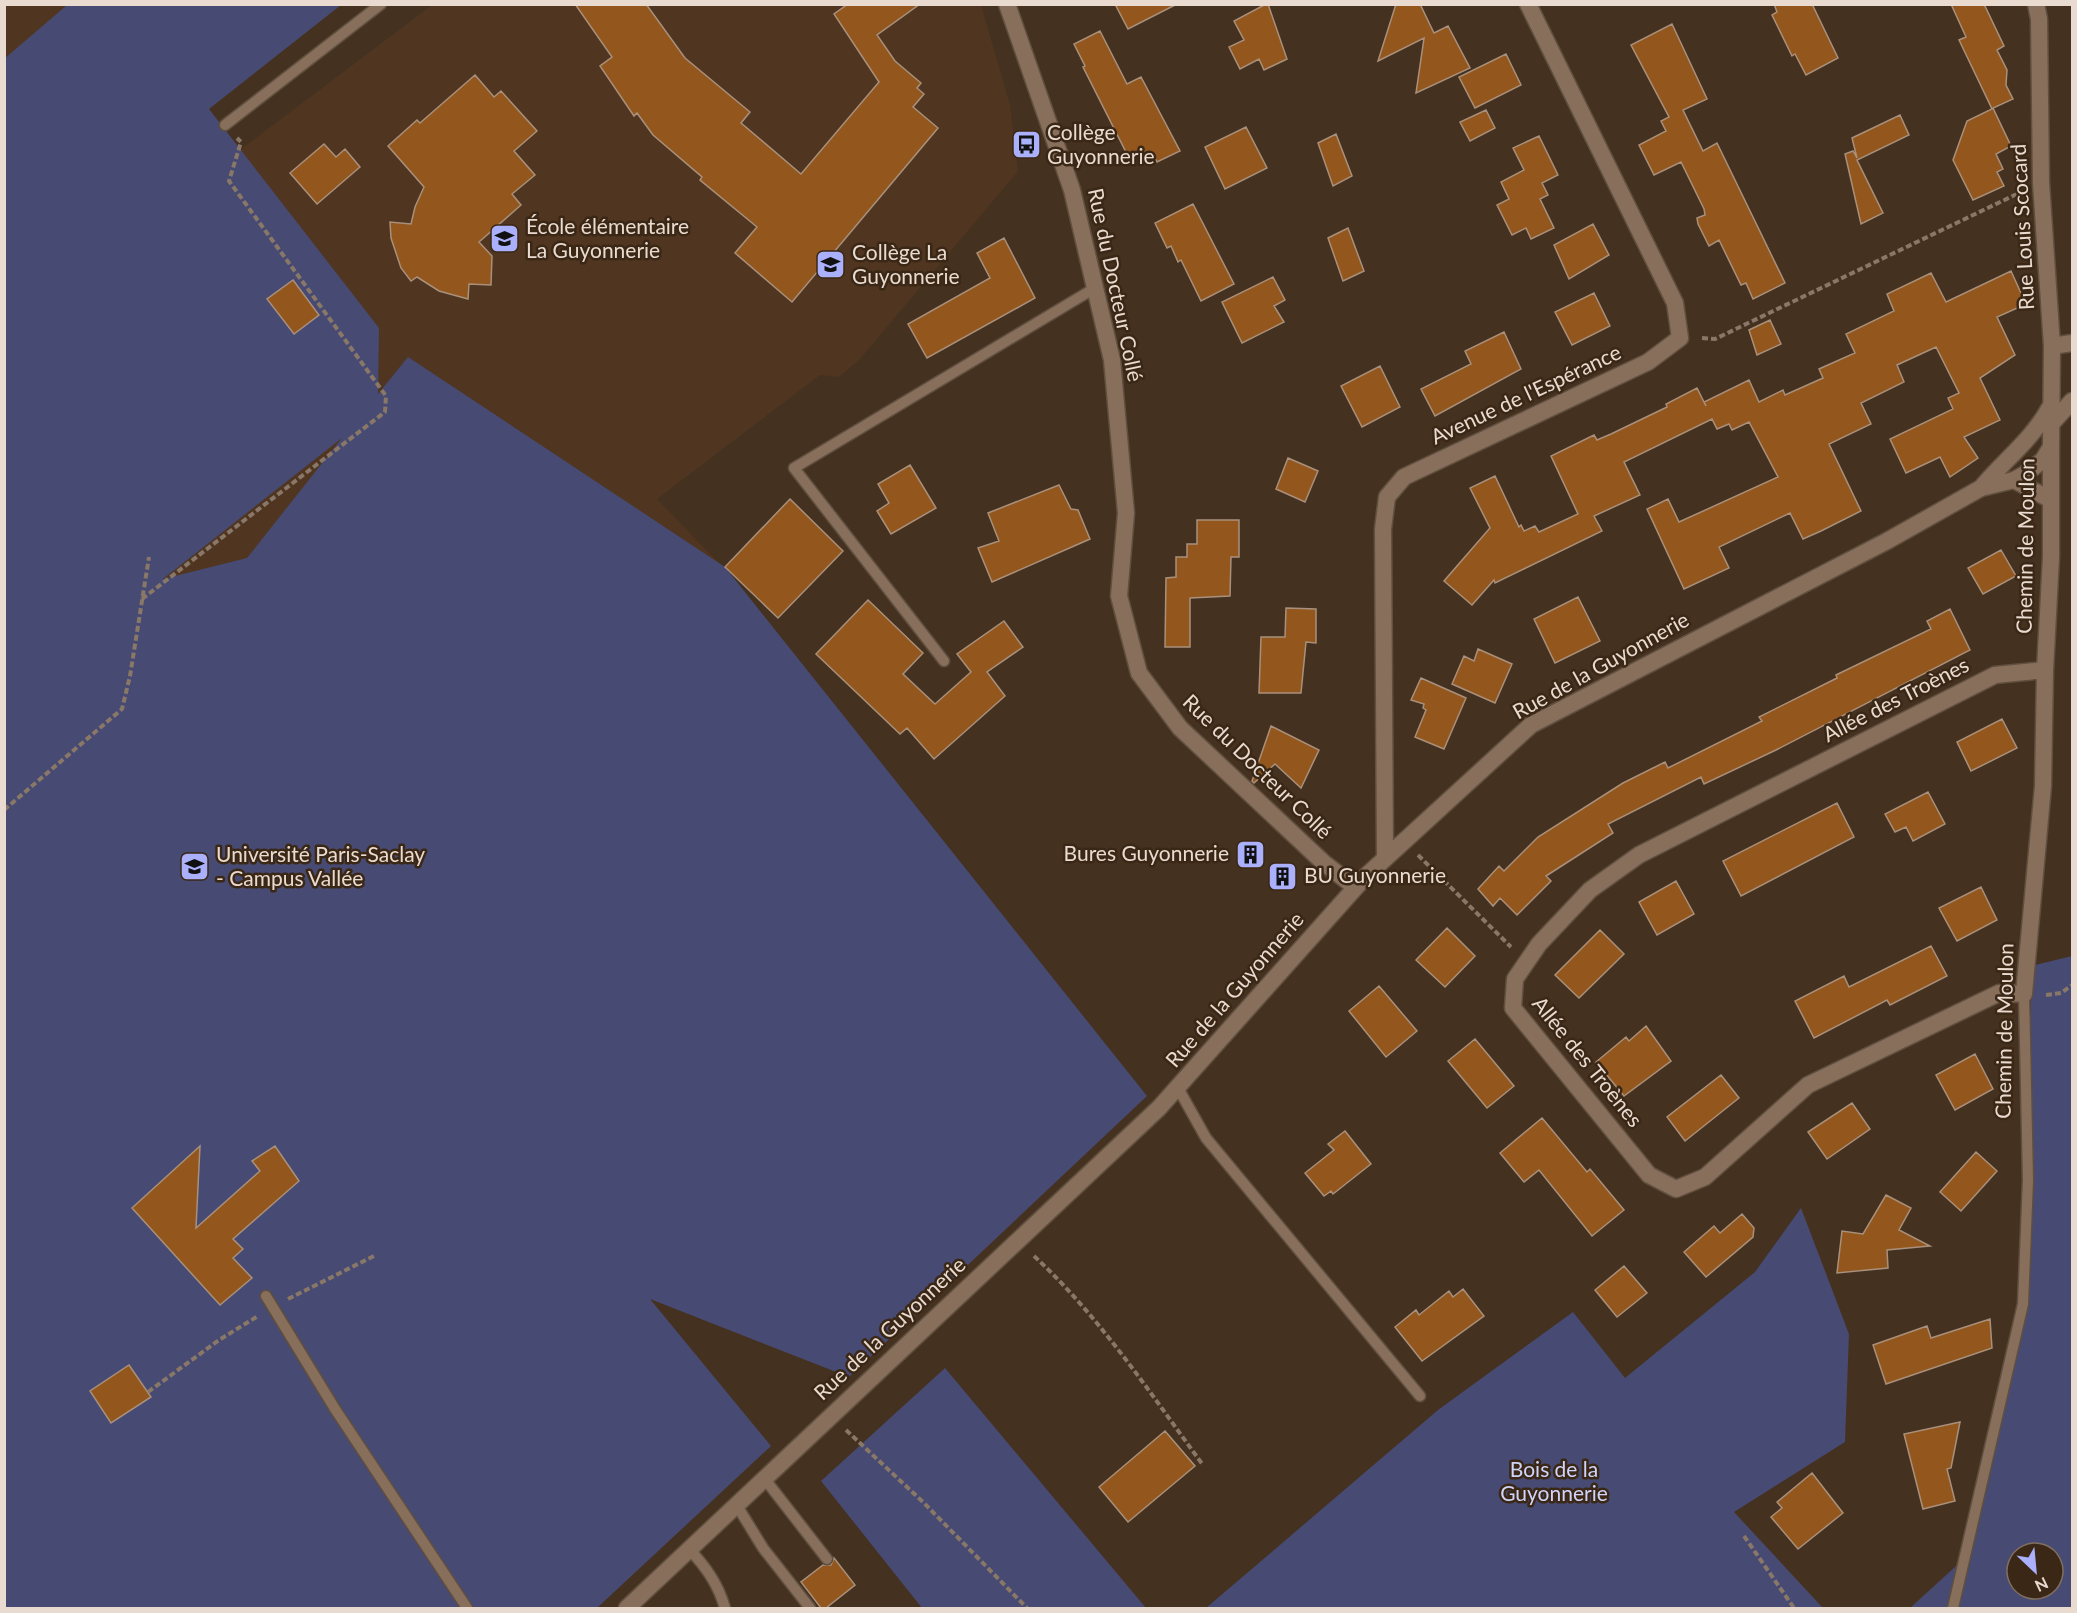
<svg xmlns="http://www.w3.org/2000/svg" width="2077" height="1613" font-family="Lato,sans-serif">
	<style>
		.built { fill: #503620 }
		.green { fill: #474a72; fill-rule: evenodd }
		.building { fill: #93571d; stroke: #a9907c; stroke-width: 1.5 }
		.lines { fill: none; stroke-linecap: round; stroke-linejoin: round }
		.service-casing { stroke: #604f3f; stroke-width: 13 }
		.minor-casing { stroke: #604f3f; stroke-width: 19 }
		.tertiary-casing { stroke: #604f3f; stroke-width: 19 }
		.path { stroke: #897768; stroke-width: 4; stroke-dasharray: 6 3; stroke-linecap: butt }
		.service { stroke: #876f5c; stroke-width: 10 }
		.minor { stroke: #876f5c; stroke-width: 16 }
		.tertiary { stroke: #876f5c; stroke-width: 16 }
		.labels { text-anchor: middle; stroke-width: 5; stroke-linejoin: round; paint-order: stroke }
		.poi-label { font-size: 21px; fill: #e9dbd0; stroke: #3b2715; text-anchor: start }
		.street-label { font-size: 21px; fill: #e9dbd0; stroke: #3b2715 }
		.park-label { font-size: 21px; fill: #cfd4fb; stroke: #3b2715 }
	</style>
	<rect width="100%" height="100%" fill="#45311f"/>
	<!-- built -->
	<path class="built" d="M5 5H65L172 137 209 109 240 150 432 5H981L1010 105 1018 171 860 359 839 377 820 375 657 499 719 563 5 1203Z"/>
	<!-- green -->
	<path class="green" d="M67 5H341L209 109 379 328 378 394 408 357 725 567 1147 1096 849 1377 650 1299 771 1446 597 1608H5L4 59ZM342 438 247 558 163 579Z
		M2072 956V1608H1910L1967 1556 2023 1304 2031 1177V966ZM2017 1553H2053V1589H2017Z
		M1801 1208 1849 1334 1845 1442 1734 1512 1823 1608H1206L1438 1410 1573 1312 1625 1378 1755 1272Z
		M945 1368 1146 1608H922L821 1481Z"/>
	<!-- building -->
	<path class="building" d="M575 4H646L685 58 750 112 741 123 801 174 879 82 834 14 848 4H920L877 35 895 61 921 83 917 88 924 94 913 107 938 128 792 302 735 253 757 227 700 180 702 177 653 135 637 113 634 116 600 66 612 57Z
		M1115 4H1177L1128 29Z
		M1266 4H1268L1287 59 1264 70 1259 59 1240 69 1229 47 1244 40 1234 21Z
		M1396 4H1420L1434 33 1448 26 1470 68 1416 93 1424 38 1378 61Z
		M1774 4H1812L1838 58 1806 75 1795 54 1792 56 1772 15 1777 12Z
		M1951 4H1984L2004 46 1997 50 2007 70 2006 85 2013 99 1993 108 2011 146 1996 154 2003 169 1997 172 2004 186 1973 200 1953 160 1967 121 1992 109 1959 40 1966 37Z
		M1672 24 1707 99 1683 110 1703 151 1717 143 1785 283 1753 299 1746 283 1741 285 1719 240 1709 246 1698 224 1697 218 1705 215 1704 209 1681 162 1654 175 1639 145 1666 131 1661 121 1669 117 1631 45Z
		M1100 31 1127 84 1141 77 1180 151 1157 162 1152 152 1129 158 1083 67 1085 66 1074 44Z
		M1506 54 1521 85 1475 108 1459 77Z
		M475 75 494 97 501 91 537 131 514 151 535 175 512 194 521 205 479 242 492 256 491 285 469 284 468 299 439 291 417 277 411 281 401 268 391 238 390 222 411 224 415 207 424 187 388 146 417 120 420 123Z
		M1486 110 1495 128 1470 141 1460 122Z
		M1900 115 1909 135 1857 160 1883 213 1861 224 1845 154 1853 151 1857 158 1852 138Z
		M1246 127 1267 168 1225 189 1205 147Z
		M1336 134 1352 176 1333 186 1318 143Z
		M1539 136 1558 175 1542 183 1548 195 1540 199 1554 228 1531 239 1526 228 1512 235 1497 205 1509 199 1501 182 1524 170 1513 148Z
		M324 144 336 157 345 149 360 167 317 204 290 173Z
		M1193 204 1234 284 1201 301 1181 260 1178 262 1171 246 1167 248 1155 223Z
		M1593 224 1609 255 1569 279 1554 245Z
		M1348 228 1364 271 1343 281 1328 238Z
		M1004 238 1035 298 927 358 908 324 990 278 977 253Z
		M2011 271 2026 304 1997 317 2015 355 1980 378 2000 420 1964 437 1978 458 1950 477 1940 457 1906 473 1890 439 1953 409 1948 398 1959 393 1936 347 1897 365 1904 382 1861 403 1871 424 1829 444 1861 511 1821 531 1803 539 1790 513 1719 547 1729 568 1684 589 1647 509 1668 499 1679 522 1778 477 1749 422 1732 430 1729 424 1717 429 1712 419 1624 462 1640 495 1594 516 1602 531 1495 583 1494 580 1472 605 1444 581 1490 528 1470 488 1495 476 1519 527 1521 525 1524 531 1535 526 1539 532 1578 514 1551 456 1594 435 1597 440 1611 434 1667 407 1666 404 1697 388 1706 406 1704 402 1749 380 1759 402 1783 390 1785 395 1823 378 1819 369 1855 353 1846 334 1894 311 1887 294 1931 273 1946 302Z
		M1273 277 1285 300 1274 306 1284 322 1242 343 1222 302Z
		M293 280 319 315 294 334 267 299Z
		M1594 293 1610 326 1572 345 1555 312Z
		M1770 320 1781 344 1757 355 1749 330Z
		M1504 332 1521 369 1435 416 1421 389 1471 364 1465 351Z
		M1380 366 1400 407 1362 427 1341 386Z
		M1288 458 1318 471 1305 502 1276 489Z
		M910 465 936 508 891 534 877 511 889 503 878 484Z
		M1059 485 1071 509 1078 510 1090 539 992 582 978 548 999 541 988 513Z
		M790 499 843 551 778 618 725 567Z
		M1197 520H1239V557H1231L1230 596 1190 598V647H1165L1166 578 1176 577V557H1187V544H1197Z
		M2001 550 2016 576 1983 594 1968 568Z
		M1578 597 1600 641 1555 663 1534 619Z
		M868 600 923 653 903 674 935 704 971 672 957 654 1004 621 1023 647 987 672 1005 696 934 759 907 728 900 734 816 654Z
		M1286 608 1316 609V643L1306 642 1301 693H1259L1261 637H1285Z
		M1950 609 1970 650 1776 750 1704 784 1701 777 1608 824 1613 833 1546 876 1551 881 1517 915 1500 898 1493 906 1478 889 1499 866 1504 871 1538 837 1623 783 1665 762 1668 768 1762 721 1759 717 1837 678 1836 675 1931 629 1927 621Z
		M1478 649 1512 664 1495 703 1452 684 1464 656 1474 661Z
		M1421 678 1466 698 1444 749 1415 737 1426 710 1423 708 1424 704 1411 700Z
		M2002 719 2017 748 1971 771 1957 742Z
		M1271 726 1319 750 1301 788 1275 764 1254 783 1252 781Z
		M1928 792 1945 824 1913 841 1906 827 1895 832 1885 814Z
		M1837 803 1854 837 1741 896 1723 861Z
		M1676 881 1694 914 1657 935 1639 902Z
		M1981 887 1997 920 1957 941 1939 908Z
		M1447 928 1475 956 1445 987 1416 960Z
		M1600 930 1624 954 1579 998 1555 975Z
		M1931 946 1947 976 1890 1005 1887 1000 1814 1038 1795 1001 1844 976 1849 987Z
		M1379 986 1417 1031 1386 1057 1349 1011Z
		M1646 1026 1671 1061 1624 1096 1596 1062 1626 1037 1629 1041Z
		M1475 1039 1514 1086 1487 1108 1448 1061Z
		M1975 1054 1993 1089 1955 1110 1936 1075Z
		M1721 1075 1739 1098 1685 1141 1667 1117Z
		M1852 1103 1870 1129 1827 1159 1808 1132Z
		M1542 1118 1587 1172 1590 1169 1624 1210 1592 1236 1539 1170 1524 1182 1500 1153Z
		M1345 1131 1371 1164 1333 1194 1331 1191 1324 1196 1305 1173 1334 1150 1328 1144Z
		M200 1146 196 1228 260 1171 252 1161 275 1146 299 1181 233 1239 243 1249 233 1258 252 1278 220 1305 132 1208Z
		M1976 1152 1997 1171 1961 1211 1940 1192Z
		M1886 1195 1911 1208 1899 1230 1930 1246 1887 1250 1888 1268 1837 1273 1842 1231 1863 1234Z
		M1742 1214 1754 1228 1753 1237 1706 1277 1684 1252 1714 1226 1720 1233Z
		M1624 1266 1647 1293 1617 1317 1595 1290Z
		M1463 1289 1484 1316 1422 1361 1395 1327 1416 1310 1419 1315 1449 1291 1453 1297Z
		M1990 1319 1992 1348 1886 1384 1873 1345 1927 1326 1931 1338Z
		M129 1365 151 1397 111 1423 90 1391Z
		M1960 1422 1951 1468 1947 1469 1955 1501 1923 1509 1904 1434Z
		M1165 1431 1195 1466 1128 1522 1099 1487Z
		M1812 1473 1843 1513 1798 1549 1771 1517 1782 1508 1777 1502Z
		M834 1558 855 1585 826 1608H821L801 1582 823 1565H831Z"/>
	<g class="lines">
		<defs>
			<path id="service" d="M225 125 381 4
				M944 661 794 468 1095 288
				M1178 1088 1206 1138 1420 1396
				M266 1296 335 1409 467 1608
				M764 1478 827 1559
				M736 1504 763 1548 810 1608
				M689 1549C706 1567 718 1584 725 1608
				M1953 1608 2023 1304 2028 1180 2024 994"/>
			<path id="minor" d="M2014 480 2051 500
				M2045 670 1995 675 1639 855 1590 890 1539 944 1515 979 1513 1008 1649 1175 1676 1189 1705 1177 1808 1085 1999 993 2024 994 2043 786 2045 670 2051 557V447"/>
			<path id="tertiary" d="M1007 4 1072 190 1112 360 1126 513 1119 596 1139 673 1180 728 1324 863 1355 887
				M2052 346 2072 343
				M2051 424 2072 401
				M1981 488C2004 460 2032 440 2050 407
				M1385 857 1383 529 1387 497 1404 477 1648 362 1680 338 1675 303 1528 4
				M627 1608 1159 1108 1365 877 1531 725 1887 541 1981 488 2014 480 2025 474 2043 460 2051 447 2052 346 2041 183 2039 19 2036 4"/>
		</defs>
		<!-- service casing -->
		<use href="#service" class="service-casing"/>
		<!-- minor casing -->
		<use href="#minor" class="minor-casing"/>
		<!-- tertiary casing -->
		<use href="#tertiary" class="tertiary-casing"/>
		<!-- path -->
		<path class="path" d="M1702 338 1715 339 2021 192
			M142 599 385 412 386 396 229 181 241 142 237 138
			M4 810 122 709 130 676 149 557
			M1418 855 1511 947
			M2046 995 2061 993 2072 985
			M1034 1256C1100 1317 1150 1393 1203 1465
			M288 1299 376 1255
			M148 1392 219 1340 258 1316
			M846 1430 923 1502 1027 1608
			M1744 1536 1794 1608"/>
		<!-- service -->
		<use href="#service" class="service"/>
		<!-- minor -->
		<use href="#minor" class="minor"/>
		<!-- tertiary -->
		<use href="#tertiary" class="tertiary"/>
	</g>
	<!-- icons -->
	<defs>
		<symbol id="bus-square" viewBox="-11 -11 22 22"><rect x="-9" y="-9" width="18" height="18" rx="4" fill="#aab0fb" stroke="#3b2715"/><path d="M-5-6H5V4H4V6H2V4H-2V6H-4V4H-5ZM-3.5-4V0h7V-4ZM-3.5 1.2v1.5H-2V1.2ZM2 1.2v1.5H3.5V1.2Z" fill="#111"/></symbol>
		<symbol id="school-square" viewBox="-11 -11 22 22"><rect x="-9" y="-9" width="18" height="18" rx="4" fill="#aab0fb" stroke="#3b2715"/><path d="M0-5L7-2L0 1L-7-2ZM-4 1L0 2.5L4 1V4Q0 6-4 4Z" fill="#111"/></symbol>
		<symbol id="building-square" viewBox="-11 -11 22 22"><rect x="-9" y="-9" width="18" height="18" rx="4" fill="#aab0fb" stroke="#3b2715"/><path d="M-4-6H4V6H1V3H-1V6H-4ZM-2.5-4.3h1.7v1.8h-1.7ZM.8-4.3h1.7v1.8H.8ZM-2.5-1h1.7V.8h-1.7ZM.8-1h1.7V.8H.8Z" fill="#111"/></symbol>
		<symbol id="university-square" viewBox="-11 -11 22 22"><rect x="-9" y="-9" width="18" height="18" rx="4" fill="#aab0fb" stroke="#3b2715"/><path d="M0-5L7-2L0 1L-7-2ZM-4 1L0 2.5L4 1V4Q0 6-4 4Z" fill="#111"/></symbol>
	</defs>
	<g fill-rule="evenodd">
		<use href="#bus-square" x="1010" y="128" width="33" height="33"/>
		<use href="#school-square" x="488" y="222" width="33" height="33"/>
		<use href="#school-square" x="814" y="248" width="33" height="33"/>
		<use href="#building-square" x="1234" y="838" width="33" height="33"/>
		<use href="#university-square" x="178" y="850" width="33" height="33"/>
		<use href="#building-square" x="1266" y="860" width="33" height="33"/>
	</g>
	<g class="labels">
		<!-- poi labels -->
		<g class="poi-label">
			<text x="1047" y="140">Collège<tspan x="1047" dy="24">Guyonnerie</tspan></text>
			<text x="526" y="234">École élémentaire<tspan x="526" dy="24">La Guyonnerie</tspan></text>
			<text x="852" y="260">Collège La<tspan x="852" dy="24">Guyonnerie</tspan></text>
			<text x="1229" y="861" text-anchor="end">Bures Guyonnerie</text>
			<text x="216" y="862">Université Paris-Saclay<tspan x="216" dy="24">- Campus Vallée</tspan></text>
			<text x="1304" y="883">BU Guyonnerie</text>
		</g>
		<!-- street labels -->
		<g class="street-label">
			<text transform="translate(2023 227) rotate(-93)" y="7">Rue Louis Scocard</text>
			<text transform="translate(1115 285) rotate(78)" y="7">Rue du Docteur Collé</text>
			<text transform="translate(1526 395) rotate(-25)" y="7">Avenue de l'Espérance</text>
			<text transform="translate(2026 546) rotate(-89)" y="7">Chemin de Moulon</text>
			<text transform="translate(1601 666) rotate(-29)" y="7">Rue de la Guyonnerie</text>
			<text transform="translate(1896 700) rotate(-27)" y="7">Allée des Troènes</text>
			<text transform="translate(1257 767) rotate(44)" y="7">Rue du Docteur Collé</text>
			<text transform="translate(1235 990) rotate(-49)" y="7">Rue de la Guyonnerie</text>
			<text transform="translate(2005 1031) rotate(-89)" y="7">Chemin de Moulon</text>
			<text transform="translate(1587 1062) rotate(51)" y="7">Allée des Troènes</text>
			<text transform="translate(890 1329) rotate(-43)" y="7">Rue de la Guyonnerie</text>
		</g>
		<!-- park labels -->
		<g class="park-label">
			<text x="1554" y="1477">Bois de la<tspan x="1554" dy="24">Guyonnerie</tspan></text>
		</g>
	</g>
	<!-- border -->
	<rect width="2077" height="1613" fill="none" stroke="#e9dbd0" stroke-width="12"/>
	<!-- north arrow -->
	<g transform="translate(2035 1571) rotate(154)"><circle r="28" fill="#3b2715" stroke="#816f60" stroke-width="1.5"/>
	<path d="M0-4.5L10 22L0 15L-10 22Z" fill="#aab0fb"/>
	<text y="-9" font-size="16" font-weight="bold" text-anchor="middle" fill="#e9dbd0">N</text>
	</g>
</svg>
